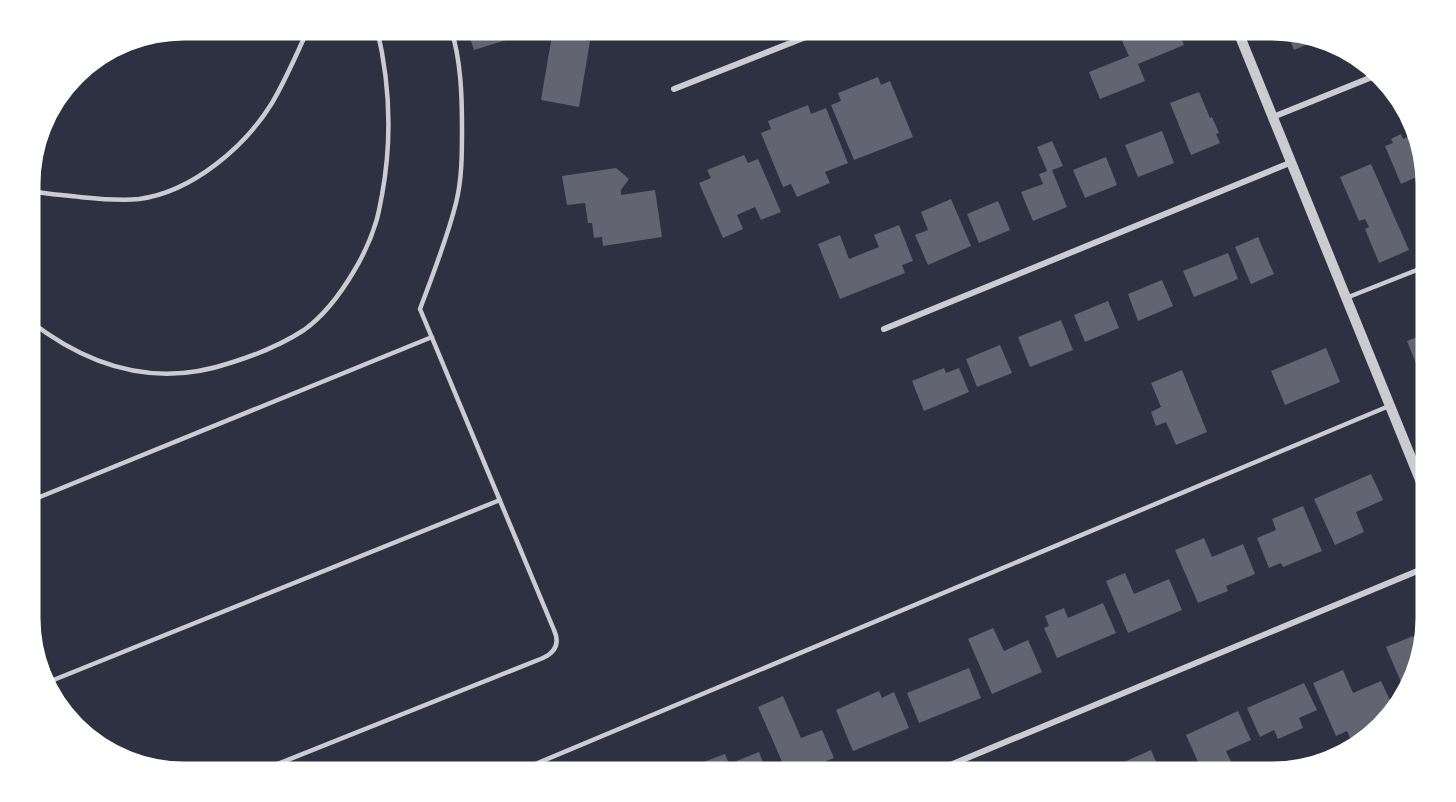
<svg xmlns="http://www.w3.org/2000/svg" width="1456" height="802" font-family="'Sofia Sans Condensed',sans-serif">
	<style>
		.building { fill: #626471 }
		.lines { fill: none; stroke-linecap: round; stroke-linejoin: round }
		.service { stroke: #caccd0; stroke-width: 4.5 }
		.minor { stroke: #caccd0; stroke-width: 6 }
		.tertiary { stroke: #caccd0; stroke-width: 10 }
		.rim { fill: none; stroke: #fff; stroke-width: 3 }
	</style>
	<rect width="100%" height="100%" fill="#2d3142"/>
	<!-- building -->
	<path class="building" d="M467 29H508L509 33 504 34 506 40 474 50Z
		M1153 29H1177L1184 45 1138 64 1145 81 1100 99 1089 72 1129 56 1122 41Z
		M1287 32 1292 34 1317 40 1294 50Z
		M552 35 590 41 579 107 541 100Z
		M878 77 881 85 890 81 913 137 854 160 831 105 841 101 838 93Z
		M1199 92 1210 118 1212 117 1219 133 1216 134 1220 143 1191 155 1170 103Z
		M808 105 811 114 826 108 848 163 825 172 830 183 797 197 791 184 783 187 761 133 771 129 768 121Z
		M1162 131 1174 163 1138 177 1125 145Z
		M1401 134 1403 139 1410 136 1425 173 1401 184 1385 146 1393 143 1391 139Z
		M1052 141 1063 166 1052 170 1067 207 1033 221 1021 192 1043 184 1039 174 1047 171 1037 147Z
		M744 155 748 163 758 159 781 212 761 220 755 207 737 215 743 229 723 238 699 183 711 178 707 170Z
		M1106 157 1117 185 1085 198 1073 170Z
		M1371 164 1409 250 1379 263 1365 229 1369 227 1365 219 1359 221 1340 177Z
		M616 168 629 179 621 190V195L655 190 662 237 603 246 602 237 594 238 592 223H588L585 203 567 205 562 176Z
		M951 199 971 246 928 265 915 235 928 230 921 212Z
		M998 201 1010 230 979 243 967 214Z
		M899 225 913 261 902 265 905 273 840 299 818 244 840 235 849 259 879 247 874 235Z
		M1258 237 1274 274 1251 284 1235 247Z
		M1228 253 1238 279 1194 297 1183 271Z
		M1162 280 1173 306 1138 321 1128 294Z
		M1108 301 1119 328 1085 342 1074 315Z
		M1061 320 1073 350 1030 367 1018 337Z
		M1427 333V373L1421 376 1407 341Z
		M1000 345 1012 373 977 387 966 359Z
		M1326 348 1340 382 1285 405 1271 371Z
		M944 368 946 373 959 368 969 392 924 411 912 381Z
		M1182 370 1207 432 1176 445 1166 422 1156 426 1151 412 1161 407 1151 383Z
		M1371 474 1383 500 1356 512 1364 532 1335 545 1314 499Z
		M1303 506 1322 551 1283 567 1281 563 1269 568 1257 538 1276 530 1272 519Z
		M1204 538 1212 557 1243 544 1255 574 1226 586 1228 591 1198 603 1175 550Z
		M1125 573 1134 594 1169 579 1182 610 1128 633 1106 581Z
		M1103 603 1116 633 1057 658 1044 628 1049 626 1045 616 1064 608 1068 618Z
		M993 628 1004 651 1028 640 1042 672 992 694 968 639Z
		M1413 636 1420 651 1407 696 1386 647Z
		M969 668 981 698 919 723 907 693Z
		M1343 670 1353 693 1381 681 1394 709 1389 713 1373 720 1376 727 1361 742 1353 745 1347 731 1336 736 1313 683Z
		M1304 683 1317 710 1299 718 1303 728 1278 739 1274 730 1260 737 1247 708Z
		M879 691 882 698 894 692 909 728 853 751 836 710Z
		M783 696 801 738 822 730 834 758 797 773H787L758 707Z
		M1238 711 1251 740 1226 751 1236 773H1203L1186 735Z
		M1151 750 1161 773H1128L1124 762Z
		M759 752 767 773H705L701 763 725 754 729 764Z
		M1115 764 1119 773H1093Z
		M679 765 683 773H659Z"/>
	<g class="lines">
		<!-- service -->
		<path class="service" d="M30 191C46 194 63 195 80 197 100 199 119 201 139 199 192 192 245 147 272 103 286 79 297 54 308 29
			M1346 298 1427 266
			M30 321C89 367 156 388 230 363 256 355 281 345 304 330 325 315 341 293 354 271 363 256 371 239 376 222 379 213 380 204 382 195 392 140 390 83 377 29
			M30 501 432 337
			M46 683 500 500
			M255 773 543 658C556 652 560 643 554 630L420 309C433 274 447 239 456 203 462 179 462 154 462 129 462 95 461 61 451 29
			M514 773 1389 406"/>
		<!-- minor -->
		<path class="minor" d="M674 89 826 29
			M1273 117 1377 75
			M884 329 1292 162
			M1412 461 1427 455
			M931 773 1427 567"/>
		<!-- tertiary -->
		<path class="tertiary" d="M1237 29 1427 497"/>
	</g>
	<!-- crop -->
	<path d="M0 0H1456V802H0ZM184 39H1272A145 145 0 0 1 1417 184V618A145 145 0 0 1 1272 763H184A145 145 0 0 1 39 618V184A145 145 0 0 1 184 39Z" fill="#fff" fill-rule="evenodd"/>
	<path class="rim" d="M184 39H1272A145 145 0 0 1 1417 184V618A145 145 0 0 1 1272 763H184A145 145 0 0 1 39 618V184A145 145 0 0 1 184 39Z"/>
</svg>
